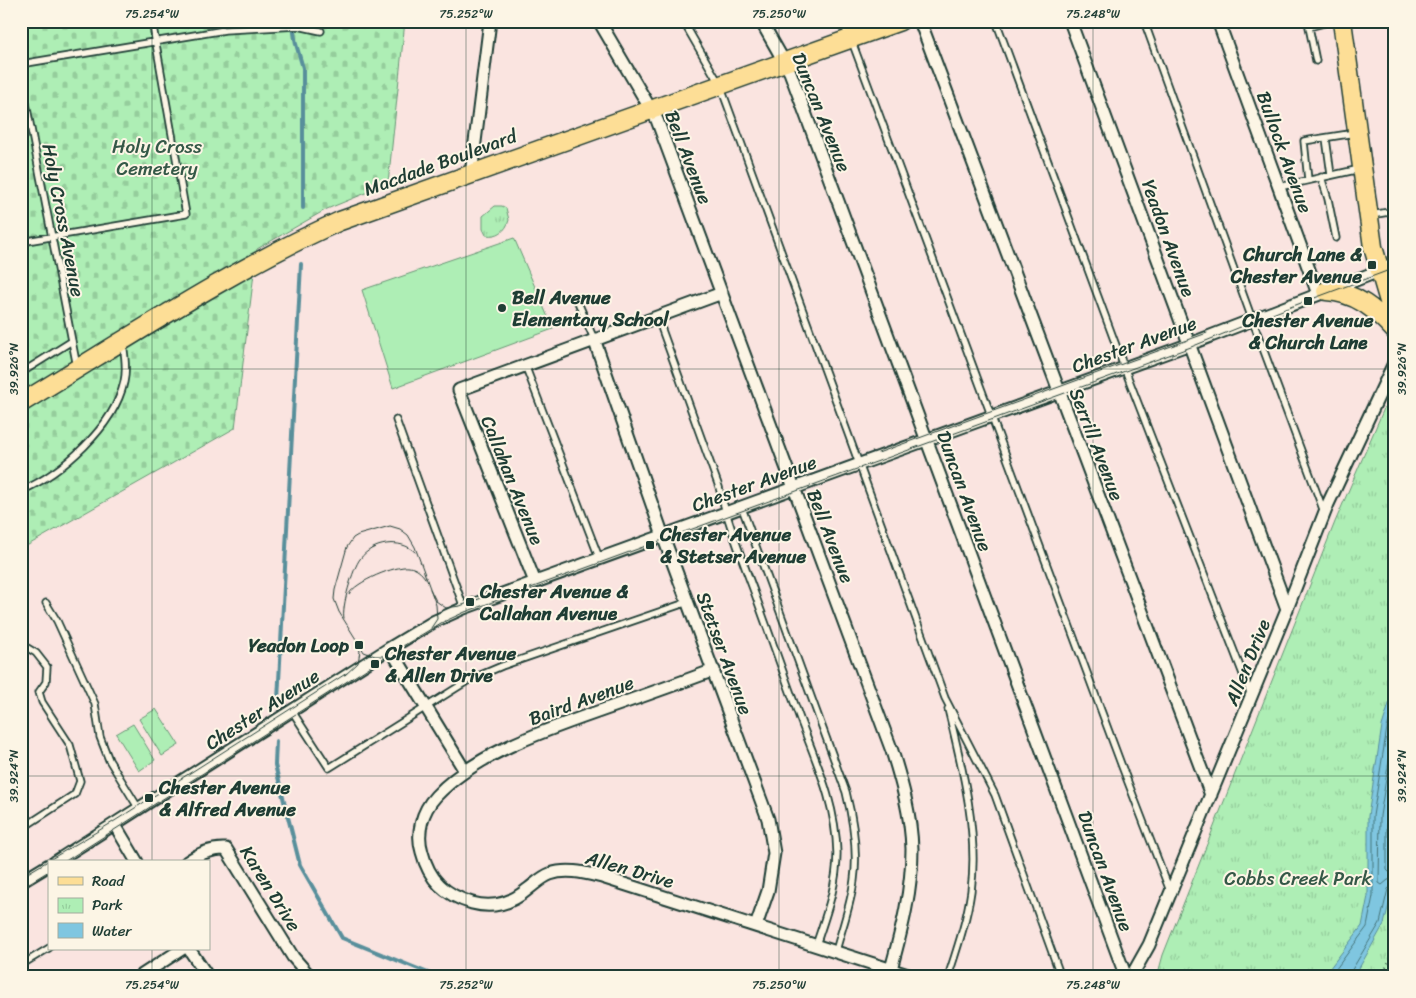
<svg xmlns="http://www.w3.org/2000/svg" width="1416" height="998" font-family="Sriracha,sans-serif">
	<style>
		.grass { fill: #aeeeb5; stroke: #669674 }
		.cemetery { fill: url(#cemetery-stones); stroke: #669674 }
		.park { fill: url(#park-tufts); stroke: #669674 }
		.water { fill: #7fc6e0; stroke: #598f9b }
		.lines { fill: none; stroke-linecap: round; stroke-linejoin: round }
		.shore { stroke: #457479; stroke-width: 1 }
		.stream { stroke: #598f9b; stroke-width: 4 }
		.service-casing { stroke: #1f3d34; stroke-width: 9 }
		.minor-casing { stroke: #1f3d34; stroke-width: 15 }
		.tertiary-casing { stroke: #1f3d34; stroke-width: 18 }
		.primary-casing { stroke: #1f3d34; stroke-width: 21 }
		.path { stroke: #1f3d34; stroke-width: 2.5; stroke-dasharray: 1 4; stroke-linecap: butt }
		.service { stroke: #fcf5e5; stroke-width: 5.5 }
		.minor { stroke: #fcf5e5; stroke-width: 11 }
		.tertiary { stroke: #fcf5e5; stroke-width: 14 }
		.primary { stroke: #fdde96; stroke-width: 18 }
		.tram { stroke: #1f3d34; stroke-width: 1 }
		.ticks { fill: none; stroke: #1f3d34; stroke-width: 1; stroke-opacity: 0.45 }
		.poi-dot { fill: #1f3d34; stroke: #fcf5e5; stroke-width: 2 }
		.labels { text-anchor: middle; stroke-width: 4; stroke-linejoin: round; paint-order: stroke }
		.street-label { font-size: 19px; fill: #1f3d34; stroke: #fcf5e5 }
		.park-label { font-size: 19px; fill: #345847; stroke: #fcf5e5 }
		.poi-label { font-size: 19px; font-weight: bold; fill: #1f3d34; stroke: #fcf5e5; text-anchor: start }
		.neatline { fill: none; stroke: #1f3d34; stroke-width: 2 }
		.ticks-label { font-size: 12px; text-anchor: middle; fill: #1f3d34 }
	</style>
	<defs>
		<pattern id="cemetery-stones" width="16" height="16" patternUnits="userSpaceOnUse" patternTransform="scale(1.25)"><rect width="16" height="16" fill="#aeeeb5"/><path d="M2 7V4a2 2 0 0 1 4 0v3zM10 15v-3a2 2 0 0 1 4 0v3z" fill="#95cd9c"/></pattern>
		<pattern id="park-tufts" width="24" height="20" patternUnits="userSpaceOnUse" patternTransform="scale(1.25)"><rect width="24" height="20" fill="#aeeeb5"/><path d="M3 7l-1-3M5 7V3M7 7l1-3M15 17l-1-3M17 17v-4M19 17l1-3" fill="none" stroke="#95cd9c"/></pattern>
	</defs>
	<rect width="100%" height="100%" fill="#fae4e0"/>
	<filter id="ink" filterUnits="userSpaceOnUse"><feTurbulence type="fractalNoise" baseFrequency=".02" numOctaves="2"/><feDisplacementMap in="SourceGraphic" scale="10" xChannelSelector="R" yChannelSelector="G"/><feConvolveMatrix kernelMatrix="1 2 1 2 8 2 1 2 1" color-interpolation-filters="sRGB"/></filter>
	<g filter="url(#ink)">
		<!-- grass -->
		<path class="grass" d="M514 238 553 329 393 388 362 290Z
			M156 709 179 745 162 756 139 719Z
			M133 724 155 760 139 771 116 734Z"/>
		<!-- cemetery -->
		<path class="cemetery" d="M21 21H405L388 184 327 209 257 249 235 428 21 549Z"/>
		<!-- park -->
		<path class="park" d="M495 206H502L506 208 509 220C506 231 498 237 486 235L483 229V216Z
			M1395 383V963L1389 977H1157L1163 955 1335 522Z"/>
		<!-- water -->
		<path class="water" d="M1395 685V881L1384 924 1354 977H1323L1362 926 1368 896V816L1382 726Z"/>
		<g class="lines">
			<!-- shore -->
			<path class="shore" d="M1395 723 1380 816 1379 883 1382 885 1388 880 1395 879
				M1395 766 1387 817V870L1389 872H1395
				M1330 977 1367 927 1373 896V816L1387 728 1395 701
				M1350 977V973L1380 923 1388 889 1391 886H1395"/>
			<!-- stream -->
			<path class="stream" d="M292 21 296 44 303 68V208
				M278 700 301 264
				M276 741 275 765 300 865 342 938 438 977"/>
			<defs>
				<path id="service" d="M683 21 720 85 945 698 995 795 1061 977
					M841 21 851 39 1121 764 1170 891
					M996 21 1124 367 1251 695
					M1144 21 1252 319 1324 512
					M1316 61 1309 27 1332 21
					M21 64 225 30 298 26 321 31
					M21 77 77 367
					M1326 138 1331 175
					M1321 177 1328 199 1336 238
					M1308 180 1304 141 1355 133
					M1279 187 1360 169
					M1371 215 1395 211
					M21 242 186 214 152 21
					M577 300 594 339
					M657 316 719 487C728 524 742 559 755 594 770 636 785 678 800 719 817 764 836 804 837 853 837 886 826 915 816 945
					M525 365 600 560
					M21 373 72 341
					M396 420 464 608
					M21 491C62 473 114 427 124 382 127 370 125 356 123 344
					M742 508 846 792C853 820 858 852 854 880 851 904 842 928 836 951
					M46 603 57 621 95 704 100 737 109 760 139 809
					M21 644 36 653 47 667 46 682 39 692 42 702 70 745 80 781 75 794 21 829
					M948 709C962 766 979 832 971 891 967 920 957 949 948 977
					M292 711 329 768 469 680 502 666 688 602
					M21 965 49 948"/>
				<path id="minor" d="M599 21 657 120 892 751C902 783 911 815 912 849 912 890 902 929 891 969
					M761 21 790 72 1126 977
					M920 21 1211 795
					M1070 21 1287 609
					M1218 21 1318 294
					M471 174 490 21
					M594 339 663 536 768 819 774 853 768 891 756 926
					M535 582 459 390 722 293
					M390 648 465 771
					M714 670C677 684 640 697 603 710 549 729 476 753 436 796 422 811 416 833 422 852 429 880 445 895 472 903 494 909 512 903 528 889 535 884 542 877 550 874 567 868 585 873 602 877L914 977
					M115 825 137 862
					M55 862 390 648 435 621 464 608 1190 344 1379 271
					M187 862C199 854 211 848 226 849L293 957 307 973 313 977
					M21 882 49 865
					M189 949 208 977
					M139 977 182 949
					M1131 977 1149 945 1287 609 1328 504 1395 361"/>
				<path id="tertiary" d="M1379 271 1395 265"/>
				<path id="primary" d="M1342 21 1373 247 1395 322
					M1326 291C1356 292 1376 310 1395 331
					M21 403C126 340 228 271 340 221L900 21"/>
			</defs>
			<!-- service casing -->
			<use href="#service" class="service-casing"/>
			<!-- minor casing -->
			<use href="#minor" class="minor-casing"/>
			<!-- tertiary casing -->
			<use href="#tertiary" class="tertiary-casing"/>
			<!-- primary casing -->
			<use href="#primary" class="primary-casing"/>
			<!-- path -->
			<path class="path" d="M1382 977 1395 948"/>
			<!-- service -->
			<use href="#service" class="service"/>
			<!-- minor -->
			<use href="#minor" class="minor"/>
			<!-- tertiary -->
			<use href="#tertiary" class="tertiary"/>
			<!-- primary -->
			<use href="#primary" class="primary"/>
			<!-- tram -->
			<path class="tram" d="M878 453 1207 333
				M430 589 436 601 446 608 460 606 495 593
				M349 594C355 582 396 565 409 567 416 568 421 572 425 578
				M344 618C341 608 353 568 360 559 372 542 401 538 415 552
				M387 656H375L364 652 339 612 334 599 335 590 347 547 353 538 358 535 390 526 400 529 408 535 415 547 436 605 437 619 431 628
				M345 675 358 663 360 651 357 644
				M64 862 393 652 441 623 465 612 1191 347 1285 309 1395 268
				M21 877 113 822 347 673
				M21 888 49 871"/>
		</g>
	</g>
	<!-- ticks -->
	<path class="ticks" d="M152 21V862M466 21V977M779 21V977M1093 21V977M21 369H1395M21 776H1395M152 949V977"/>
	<!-- markers -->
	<g class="poi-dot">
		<rect x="1367" y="260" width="10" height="10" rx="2.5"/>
		<rect x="1303" y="296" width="10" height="10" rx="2.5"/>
		<circle cx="502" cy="308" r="5"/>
		<rect x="645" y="540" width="10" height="10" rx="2.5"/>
		<rect x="465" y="597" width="10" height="10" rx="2.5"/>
		<rect x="354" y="640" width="10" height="10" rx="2.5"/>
		<rect x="370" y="659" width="10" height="10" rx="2.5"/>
		<rect x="144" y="793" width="10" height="10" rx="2.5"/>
	</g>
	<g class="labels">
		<!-- street labels -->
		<g class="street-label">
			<text transform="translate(822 112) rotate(68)" y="7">Duncan Avenue</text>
			<text transform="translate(1285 152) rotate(70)" y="7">Bullock Avenue</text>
			<text transform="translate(689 157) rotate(69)" y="7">Bell Avenue</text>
			<text transform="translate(440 162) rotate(-20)" y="7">Macdade Boulevard</text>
			<text transform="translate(64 220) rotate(79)" y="7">Holy Cross Avenue</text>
			<text transform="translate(1169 238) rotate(70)" y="7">Yeadon Avenue</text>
			<text transform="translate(1134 344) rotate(-20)" y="7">Chester Avenue</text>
			<text transform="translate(1097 444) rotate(69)" y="7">Serrill Avenue</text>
			<text transform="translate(513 480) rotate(68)" y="7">Callahan Avenue</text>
			<text transform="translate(754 483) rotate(-20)" y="7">Chester Avenue</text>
			<text transform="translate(965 491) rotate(70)" y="7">Duncan Avenue</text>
			<text transform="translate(831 536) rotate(69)" y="7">Bell Avenue</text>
			<text transform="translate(725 653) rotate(70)" y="7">Stetser Avenue</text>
			<text transform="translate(1247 662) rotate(-68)" y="7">Allen Drive</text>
			<text transform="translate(581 700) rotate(-20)" y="7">Baird Avenue</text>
			<text transform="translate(262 709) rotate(-33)" y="7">Chester Avenue</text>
			<text transform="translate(630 869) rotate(16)" y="7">Allen Drive</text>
			<text transform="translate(1106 871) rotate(70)" y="7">Duncan Avenue</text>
			<text transform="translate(271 888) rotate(58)" y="7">Karen Drive</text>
		</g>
		<!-- park labels -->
		<g class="park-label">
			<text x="157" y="153">Holy Cross<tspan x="157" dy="22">Cemetery</tspan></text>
			<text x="1298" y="885">Cobbs Creek Park</text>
		</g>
		<!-- poi labels -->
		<g class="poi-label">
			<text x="1362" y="261" text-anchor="end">Church Lane &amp;<tspan x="1362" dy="22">Chester Avenue</tspan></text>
			<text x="512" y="304">Bell Avenue<tspan x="512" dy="22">Elementary School</tspan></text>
			<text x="1308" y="327" text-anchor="middle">Chester Avenue<tspan x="1308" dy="22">&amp; Church Lane</tspan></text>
			<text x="660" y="541">Chester Avenue<tspan x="660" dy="22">&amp; Stetser Avenue</tspan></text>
			<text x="480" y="598">Chester Avenue &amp;<tspan x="480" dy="22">Callahan Avenue</tspan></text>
			<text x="349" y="652" text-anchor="end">Yeadon Loop</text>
			<text x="385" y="660">Chester Avenue<tspan x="385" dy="22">&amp; Allen Drive</tspan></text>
			<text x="159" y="794">Chester Avenue<tspan x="159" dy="22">&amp; Alfred Avenue</tspan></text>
		</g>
	</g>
	<!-- margin -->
	<rect width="1416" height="998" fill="none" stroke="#fcf5e5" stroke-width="55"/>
	<!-- legend -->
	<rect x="48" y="860" width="162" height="90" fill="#fcf5e5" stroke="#a4ab9e"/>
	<rect x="58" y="877" width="25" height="8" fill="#fdde96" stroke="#a4ab9e"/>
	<text x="92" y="886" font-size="15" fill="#1f3d34">Road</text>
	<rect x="58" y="898" width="25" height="15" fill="url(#park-tufts)" stroke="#a4ab9e"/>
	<text x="92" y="910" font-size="15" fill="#1f3d34">Park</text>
	<rect x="58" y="923" width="25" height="15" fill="#7fc6e0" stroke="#a4ab9e"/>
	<text x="92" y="936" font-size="15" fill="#1f3d34">Water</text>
	<rect x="28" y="28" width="1360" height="942" class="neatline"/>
	<g class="ticks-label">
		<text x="152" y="18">75.254°W</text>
		<text x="466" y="18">75.252°W</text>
		<text x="779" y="18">75.250°W</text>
		<text x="1093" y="18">75.248°W</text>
		<text transform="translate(14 369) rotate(-90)" y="4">39.926°N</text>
		<text transform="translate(1402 369) rotate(-90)" y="4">39.926°N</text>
		<text transform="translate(14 776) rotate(-90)" y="4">39.924°N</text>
		<text transform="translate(1402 776) rotate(-90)" y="4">39.924°N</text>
		<text x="152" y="989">75.254°W</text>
		<text x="466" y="989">75.252°W</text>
		<text x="779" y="989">75.250°W</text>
		<text x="1093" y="989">75.248°W</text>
	</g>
</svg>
